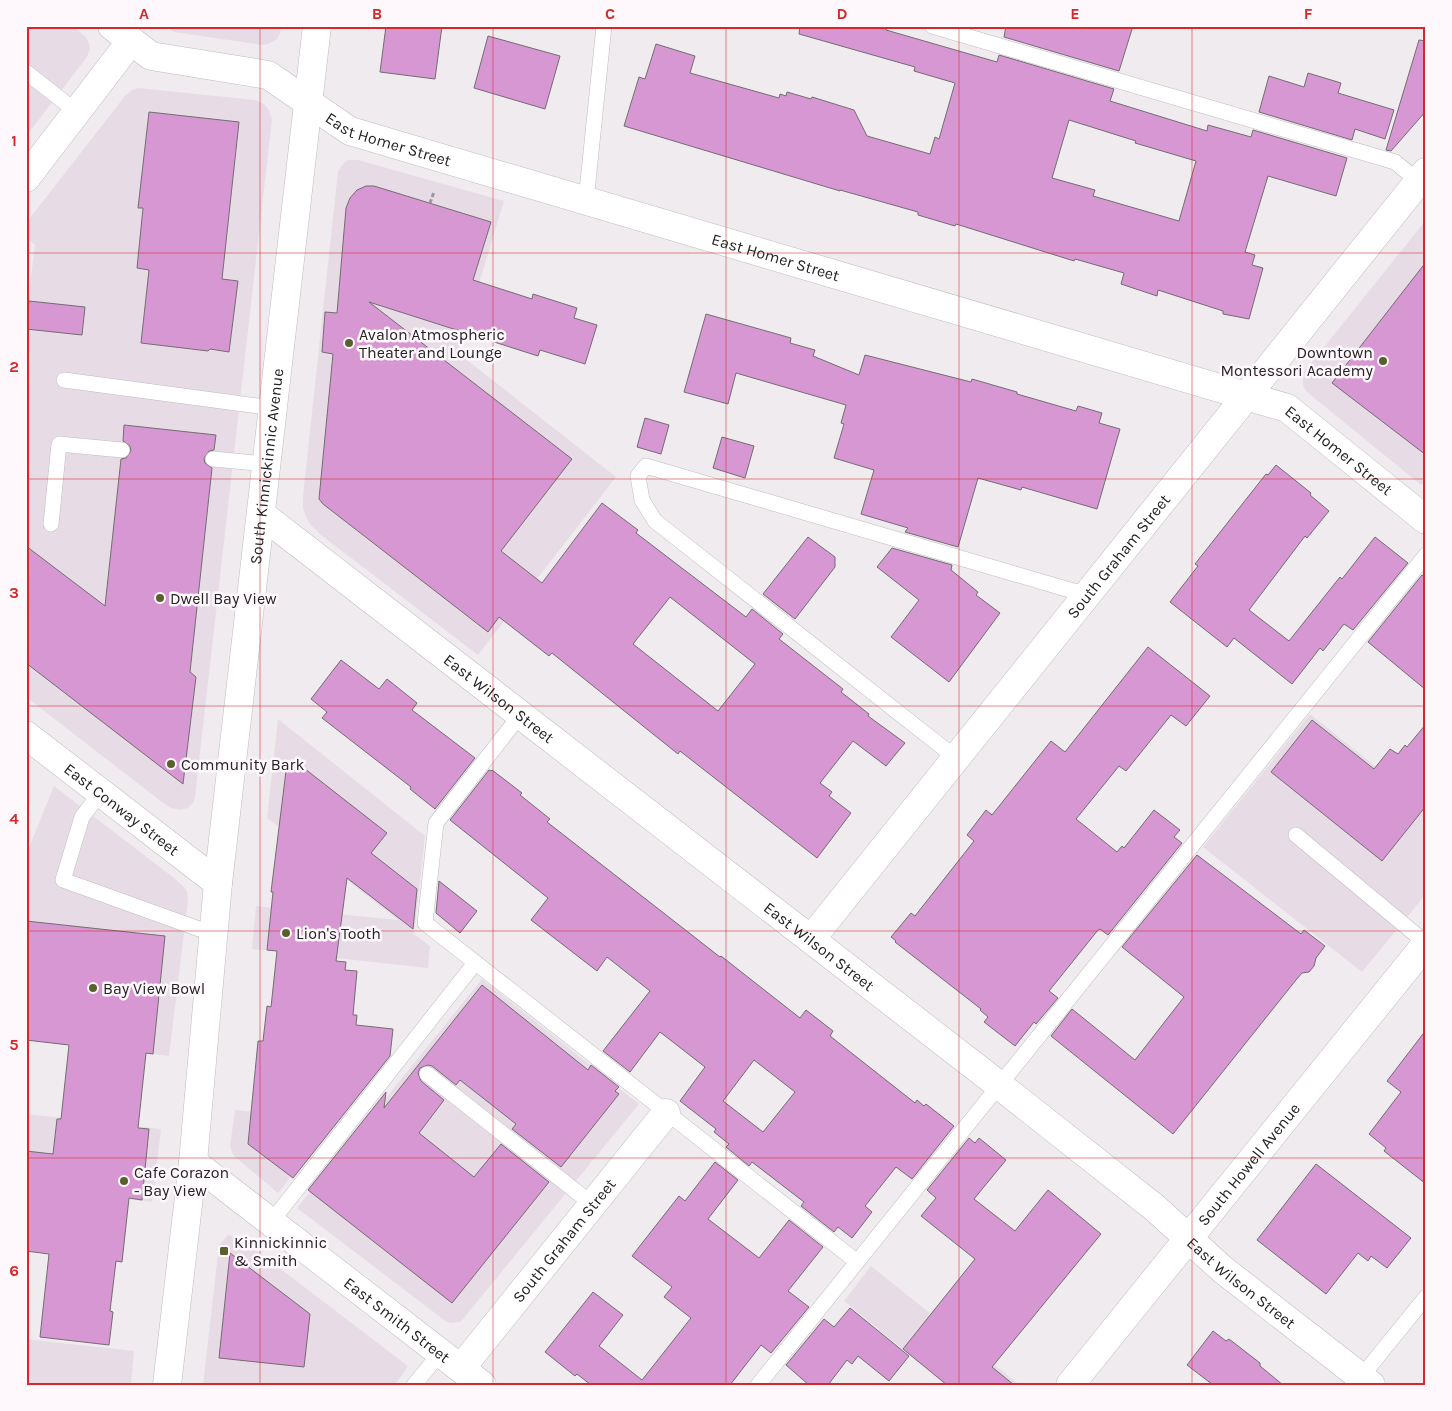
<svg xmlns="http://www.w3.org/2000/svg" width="1452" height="1411" font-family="Karla,sans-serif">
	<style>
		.built { fill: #e7dce6 }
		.building { fill: #d797d2; stroke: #726d72; fill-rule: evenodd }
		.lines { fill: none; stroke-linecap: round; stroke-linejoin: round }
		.service-casing { stroke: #c0bbc0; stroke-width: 16 }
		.minor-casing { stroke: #c0bbc0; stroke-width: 29 }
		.tertiary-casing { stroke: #c0bbc0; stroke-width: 29 }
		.secondary-casing { stroke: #c0bbc0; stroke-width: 29 }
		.path { stroke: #9b979a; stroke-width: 3; stroke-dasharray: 4 2.5; stroke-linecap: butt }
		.service { stroke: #fff; stroke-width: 15 }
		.minor { stroke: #fff; stroke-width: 28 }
		.tertiary { stroke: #fff; stroke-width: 28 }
		.secondary { stroke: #fff; stroke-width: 28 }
		.grid { fill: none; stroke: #d62828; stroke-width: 1; stroke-opacity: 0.55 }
		.poi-dot { fill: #595f2d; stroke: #fef8fd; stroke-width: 2 }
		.labels { text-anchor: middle; stroke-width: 5; stroke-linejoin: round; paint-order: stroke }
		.street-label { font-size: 16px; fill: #252325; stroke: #fef8fd }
		.poi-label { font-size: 16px; fill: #252325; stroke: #fef8fd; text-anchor: start }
		.neatline { fill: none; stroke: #d62828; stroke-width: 2 }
		.grid-label { font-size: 16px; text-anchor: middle; font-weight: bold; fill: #d62828 }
	</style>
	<rect width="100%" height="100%" fill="#f0ebef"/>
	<!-- built -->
	<path class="built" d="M26 26H72L85 36 89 43 90 49 87 57 30 131 26 129Z
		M167 26H281L280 33 277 39 268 44 262 45 174 32Z
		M138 88 255 100 264 104 269 110 272 119 195 797 193 803 188 808 180 810 171 808 162 802 26 697V316L35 245 26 237V223L125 96 132 90Z
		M348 160H358L504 201 458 353 616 477 478 655 321 535 309 523 303 509V496L338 171 343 164Z
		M1426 220V479L1421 485 1307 392 1303 386V379L1304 372Z
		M1310 714 1426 807V894L1362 972 1203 847Z
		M278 719 425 836 414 934 430 946 428 968 252 949 256 906 398 920 267 818Z
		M54 786 174 878 182 885 187 891 188 900 169 1056 26 1040V855Z
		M482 979 639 1104 463 1319 460 1322 450 1323 444 1320 297 1208Z
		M235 1110 334 1121 278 1193 233 1155 230 1146Z
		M26 1114 161 1129 152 1202 26 1188Z
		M228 1235 240 1238 408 1366 395 1385H203L219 1245Z
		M871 1266 1020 1385H946L844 1301Z
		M26 1339 134 1351 131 1385H26Z"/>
	<!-- building -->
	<path class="building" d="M386 26H442L435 79 380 72Z
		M800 26H887L886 30 997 62 999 55 1114 89 1110 101 1207 131 1208 125 1251 137 1253 130 1347 158 1336 196 1268 176 1245 252 1255 255 1252 265 1263 268 1249 319 1223 314V311L1158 290 1157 296 1121 284 1124 273 1075 259 1074 261 956 224 955 226 918 215V212L840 190V191L624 126 639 77 645 79 656 44 695 56 690 73 779 98 780 94 786 96 787 92 811 99 812 97 854 110 867 136 930 154 935 137 939 139 955 83 914 71 915 67 799 34ZM1069 120 1136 141 1135 143 1196 161 1179 221 1093 196 1095 190 1052 178Z
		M1006 26H1133L1119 71 1004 37Z
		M488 36 560 56 545 109 474 88Z
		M1419 40 1426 41V111L1391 151 1386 150Z
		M1308 73 1341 83 1338 93 1394 110 1385 139 1355 129 1352 140 1259 112 1269 76 1304 87Z
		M149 112 239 122 222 279 238 281 229 352 210 349 208 351 141 343 149 270 137 268 143 208H138Z
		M366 186H374L491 222 473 280 532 299 533 294 577 308 574 318 597 325 585 364 540 350 538 356 369 302 572 459 501 551 542 583 602 503 638 530 636 533 746 617 752 609 783 634 779 639 843 689 841 692 869 714 868 716 905 743 886 766 853 741 820 783 832 792 829 796 851 813 817 858 680 751 678 754 552 653 549 656 499 617 488 632 323 504 319 499 333 354 322 352 325 312 337 313 346 208 350 198 357 190ZM670 597 755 664 718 711 633 644Z
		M1426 262V455L1332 383Z
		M29 301 85 307 82 335 26 329Z
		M706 314 791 338 790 343 815 350 813 356 859 375 865 355 971 382 972 379 1017 392V394L1076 411 1078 406 1102 413 1099 423 1120 429 1097 509 1022 487 1021 490 978 478 958 547 905 532 908 528 861 514 874 470 834 458 844 424 841 423 846 405 736 373 728 404 684 392Z
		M645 418 669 425 661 454 637 447Z
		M124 425 216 435 214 450 209 451 204 458 205 463 212 468 190 672 196 677 183 784 26 663V546L105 606 121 459 126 458 131 451 130 446 123 441Z
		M722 437 754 446 745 478 713 468Z
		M1276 465 1311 493 1310 495 1329 511 1307 538 1305 536 1249 610 1289 641 1340 577 1342 579 1375 537 1408 563 1353 630 1344 624 1323 651 1320 648 1292 684 1234 638 1227 647 1170 602 1198 566 1195 564 1266 474 1268 475Z
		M808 537 835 557V567L795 619 763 594Z
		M892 548 952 565 951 570 978 592 976 595 1000 613 949 682 891 637 919 600 877 567Z
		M1422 575 1426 577V690L1368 642Z
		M1148 647 1210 696 1186 726 1171 715 1126 771 1119 766 1076 819 1117 852 1122 846 1124 848 1154 810 1180 830 1174 837 1182 843 1108 935 1100 929 1098 930 1049 991 1058 998 1036 1024 1034 1022 1015 1046 984 1022 988 1017 980 1010 981 1009 895 942 896 941 891 937 911 913 915 916 974 841 967 835 986 810 992 815 1051 741 1065 752Z
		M341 660 379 689 387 679 417 703 412 710 475 758 435 809 410 789 411 787 322 718 327 712 311 699Z
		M1312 720 1374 769 1390 749 1398 754 1405 745 1407 747 1426 724V806L1382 861 1271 772Z
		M300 765 387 833 371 853 417 889 413 929 347 878 336 961 346 962 345 970 357 971 353 1015H357L356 1025 393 1029 390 1056 293 1178 248 1144 258 1041H263L267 1006 271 1007 277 951 267 950 273 892H271L286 771Z
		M489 770 491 771 492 770 522 793 520 795 550 819 547 822 720 957 721 956 800 1018 806 1010 833 1031 830 1036 915 1103 917 1100 924 1106 926 1104 954 1126 912 1179 896 1167 865 1206 872 1212 852 1238 838 1227 834 1232 801 1206 804 1202 752 1162 749 1166 726 1147 729 1144 714 1132 716 1129 680 1101 705 1067 660 1032 630 1072 603 1051 650 991 607 957 597 971 531 920 548 898 450 820ZM754 1060 795 1092 763 1132 723 1101Z
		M1197 855 1301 934 1304 930 1325 946 1316 958 1314 966 1309 972 1302 973 1296 980 1173 1134 1051 1036 1072 1009 1135 1060 1184 997 1122 947Z
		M439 881 477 911 460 933 436 913Z
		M26 921 165 936 153 1054 146 1053 138 1128 149 1129 142 1200 129 1198 122 1262 116 1261 110 1311 113 1312 109 1345 40 1337 49 1254 26 1251V1151L53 1154 57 1119H61L69 1045 26 1040Z
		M482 985 588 1070 591 1065 619 1087 615 1091 619 1094 561 1167 512 1129 516 1124 460 1080 456 1085 432 1066 428 1065 420 1068 418 1073 421 1081 444 1100 419 1133 474 1177 501 1144 549 1182 452 1303 308 1190 386 1092 384 1108Z
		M1426 1030V1184L1384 1151 1386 1148 1369 1134 1401 1092 1387 1081Z
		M969 1138 975 1143 979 1138 1006 1160 974 1199 1015 1231 1048 1190 1101 1234 992 1367 1014 1385H947L903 1349 975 1259 921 1216 936 1198 927 1190Z
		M715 1162 738 1180 708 1219 759 1258 789 1220 823 1247 788 1291 809 1307 771 1353 761 1345 730 1385H591L577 1374 575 1376 545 1352 593 1292 623 1315 599 1346 642 1380 691 1318 664 1297 672 1287 632 1256 679 1196 685 1201Z
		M1316 1164 1411 1238 1387 1268 1371 1256 1368 1261 1358 1253 1326 1294 1257 1240Z
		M230 1253 310 1314 304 1367 219 1358Z
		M850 1308 909 1356 889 1381 858 1356 852 1364 847 1360 828 1385H809L786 1365 824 1319 834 1327Z
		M1213 1331 1226 1341 1229 1339 1260 1363V1366L1283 1385H1213L1187 1365Z"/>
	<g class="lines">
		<defs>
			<path id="service" d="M932 26 1395 162 1418 181
				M26 72 77 112
				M586 201 604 26
				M64 380 273 408
				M213 459 267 464
				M51 524 59 444 122 450
				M521 714 436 823 425 923 856 1261
				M956 758 655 521 642 500 638 476 646 466 1087 595
				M101 792 82 817 63 880 213 934
				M1296 835 1426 943
				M427 1074 592 1204
				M271 1222 475 963
				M1361 1377 1426 1297
				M414 1385 441 1352
				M758 1385 1426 555"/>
			<g id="minor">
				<path id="s1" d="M112 26 151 56 268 75 350 131 1287 408 1426 520"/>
				<path d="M26 178 131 41"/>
				<path id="s2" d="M261 514 999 1085 1155 1208 1222 1269 1371 1385"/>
				<path id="s3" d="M26 735 218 883"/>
				<path id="s4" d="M811 939 1426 172"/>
				<path id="s5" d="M193 1162 482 1385"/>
				<path id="s6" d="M461 1368 666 1113"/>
			</g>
			<g id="tertiary">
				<path id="s7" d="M1070 1385 1426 944"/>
			</g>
			<g id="secondary">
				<path id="s8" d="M167 1385 193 1162 218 883 317 26"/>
			</g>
		</defs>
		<!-- service casing -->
		<use href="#service" class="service-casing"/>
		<!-- minor casing -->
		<use href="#minor" class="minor-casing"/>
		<!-- tertiary casing -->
		<use href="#tertiary" class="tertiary-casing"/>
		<!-- secondary casing -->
		<use href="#secondary" class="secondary-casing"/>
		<!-- path -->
		<path class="path" d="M430 203 434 192"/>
		<!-- service -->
		<use href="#service" class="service"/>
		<!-- minor -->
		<use href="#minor" class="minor"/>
		<!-- tertiary -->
		<use href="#tertiary" class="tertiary"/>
		<!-- secondary -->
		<use href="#secondary" class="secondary"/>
	</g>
	<!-- grid -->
	<path class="grid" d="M260 26V1385M493 26V1385M726 26V1385M959 26V1385M1192 26V1385M26 253H1426M26 479H1426M26 706H1426M26 931H1426M26 1158H1426"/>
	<!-- markers -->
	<g class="poi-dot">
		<circle cx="349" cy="343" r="5"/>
		<circle cx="1383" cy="361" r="5"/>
		<circle cx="160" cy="598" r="5"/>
		<circle cx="171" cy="764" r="5"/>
		<circle cx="286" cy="933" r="5"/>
		<circle cx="93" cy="988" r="5"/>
		<circle cx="124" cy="1181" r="5"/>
		<rect x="219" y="1246" width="10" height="10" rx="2.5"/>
	</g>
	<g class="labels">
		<!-- street labels -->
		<g class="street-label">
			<text dy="6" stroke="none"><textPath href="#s1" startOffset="306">East Homer Street</textPath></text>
			<text dy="6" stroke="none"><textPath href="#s1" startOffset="711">East Homer Street</textPath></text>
			<text dy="6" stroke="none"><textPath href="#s1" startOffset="1311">East Homer Street</textPath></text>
			<text dy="6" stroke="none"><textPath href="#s8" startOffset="924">South Kinnickinnic Avenue</textPath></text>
			<text dy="6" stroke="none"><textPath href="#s4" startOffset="491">South Graham Street</textPath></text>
			<text dy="6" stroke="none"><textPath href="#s2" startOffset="301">East Wilson Street</textPath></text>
			<text dy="6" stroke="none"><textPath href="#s3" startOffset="121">East Conway Street</textPath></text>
			<text dy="6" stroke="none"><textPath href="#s2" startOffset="706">East Wilson Street</textPath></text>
			<text dy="6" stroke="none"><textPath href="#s7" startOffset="284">South Howell Avenue</textPath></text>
			<text dy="6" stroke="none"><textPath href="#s6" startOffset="164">South Graham Street</textPath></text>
			<text dy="6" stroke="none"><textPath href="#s2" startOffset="1246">East Wilson Street</textPath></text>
			<text dy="6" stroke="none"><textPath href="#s5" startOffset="258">East Smith Street</textPath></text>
		</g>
		<!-- poi labels -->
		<g class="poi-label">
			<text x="359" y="340">Avalon Atmospheric<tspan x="359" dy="18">Theater and Lounge</tspan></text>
			<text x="1373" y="358" text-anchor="end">Downtown<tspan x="1373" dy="18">Montessori Academy</tspan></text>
			<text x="170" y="604">Dwell Bay View</text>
			<text x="181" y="770">Community Bark</text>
			<text x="296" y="939">Lion's Tooth</text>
			<text x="103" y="994">Bay View Bowl</text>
			<text x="134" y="1178">Cafe Corazon<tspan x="134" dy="18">- Bay View</tspan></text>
			<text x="234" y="1248">Kinnickinnic<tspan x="234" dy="18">&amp; Smith</tspan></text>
		</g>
	</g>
	<!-- border -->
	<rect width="1452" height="1411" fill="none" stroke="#fef8fd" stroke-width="55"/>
	<rect x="28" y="28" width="1396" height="1356" class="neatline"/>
	<g class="grid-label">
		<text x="144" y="19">A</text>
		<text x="377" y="19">B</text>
		<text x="610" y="19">C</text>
		<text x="842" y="19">D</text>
		<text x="1075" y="19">E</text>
		<text x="1308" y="19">F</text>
		<text x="14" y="146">1</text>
		<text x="14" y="372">2</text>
		<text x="14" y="598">3</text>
		<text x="14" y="824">4</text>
		<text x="14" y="1050">5</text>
		<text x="14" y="1276">6</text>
	</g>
</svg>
